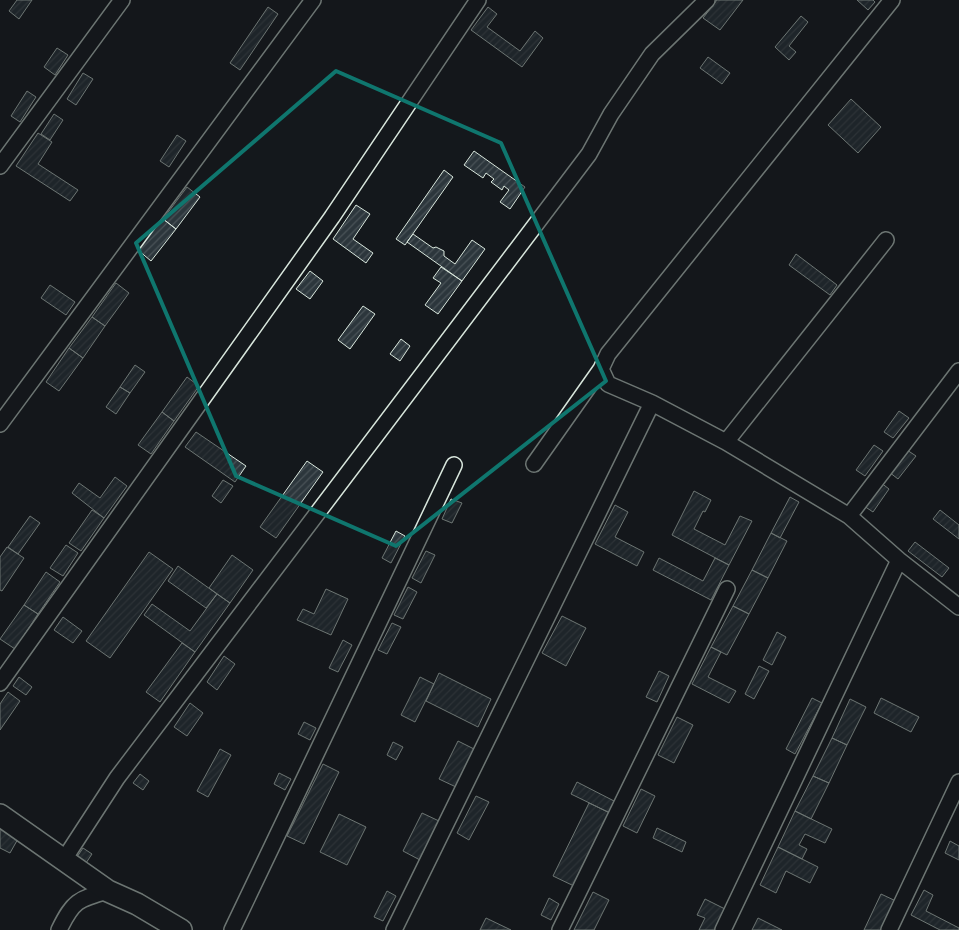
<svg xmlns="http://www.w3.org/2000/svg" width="959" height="930" font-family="'Sofia Sans Condensed',sans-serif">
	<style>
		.building { fill: url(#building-hatch); stroke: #d8e6dc }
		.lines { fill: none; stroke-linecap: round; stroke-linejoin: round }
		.street-casing { stroke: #d8e6dc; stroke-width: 18 }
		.secondary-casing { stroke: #d8e6dc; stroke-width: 24 }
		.street { stroke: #14181c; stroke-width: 15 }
		.secondary { stroke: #14181c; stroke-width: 21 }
		.marked { fill: none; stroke: #0f766e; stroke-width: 4; stroke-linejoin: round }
	</style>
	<defs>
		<pattern id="building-hatch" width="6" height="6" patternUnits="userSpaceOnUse" patternTransform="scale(1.25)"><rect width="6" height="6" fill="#2c363c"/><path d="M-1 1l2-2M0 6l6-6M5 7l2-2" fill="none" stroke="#4a5358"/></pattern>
	</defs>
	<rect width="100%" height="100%" fill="#14181c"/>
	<!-- building -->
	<path class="building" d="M17 0H32L19 19 9 11Z
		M717 0H743L720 30 703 18Z
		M857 0H873L875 2 868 10Z
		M268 7 278 14 240 70 230 63Z
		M488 7 497 14 487 27 520 51 535 31 543 38 522 67 471 30Z
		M801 16 808 22 789 46 796 52 789 60 775 47Z
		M57 48 68 55 55 75 44 67Z
		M708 57 730 73 722 84 700 68Z
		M83 73 93 79 76 105 67 99Z
		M27 91 36 97 20 122 11 116Z
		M851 99 881 127 858 153 828 125Z
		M54 114 63 120 50 140 41 134Z
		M38 133 52 142 38 164 78 190 70 201 16 166Z
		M177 135 186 141 169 167 160 161Z
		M474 151 525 187 510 209 500 202 509 190 504 186 502 190 491 182 494 179 486 173 483 178 464 165Z
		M444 170 453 177 405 245 396 239Z
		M187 187 200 197 176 229 163 219Z
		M356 205 370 214 353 239 373 253 366 263 333 239Z
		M162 218 176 229 151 261 138 250Z
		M413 234 433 248 436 247 444 251V256L455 264 472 240 485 249 462 281 407 242Z
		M796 254 837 285 830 295 789 265Z
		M441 267 462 281 438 314 425 305 441 283 433 278Z
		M310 271 323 281 310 299 296 289Z
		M116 283 129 293 105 326 92 317Z
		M50 285 75 302 66 315 41 298Z
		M363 306 375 314 350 349 338 340Z
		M92 317 105 326 83 358 69 348Z
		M401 339 410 346 400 361 390 354Z
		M69 348 83 358 59 391 46 382Z
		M135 365 145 372 130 393 120 387Z
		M187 377 199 386 174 421 162 412Z
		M120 387 130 393 116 414 106 407Z
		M899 411 909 418 893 438 884 432Z
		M162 412 174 421 151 454 138 445Z
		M196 432 246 466 235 482 185 447Z
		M874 445 883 451 865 476 856 470Z
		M907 450 916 456 898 479 889 472Z
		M307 461 323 472 276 538 260 527Z
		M115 477 127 486 104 518 72 493 79 483 100 498Z
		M223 480 233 486 221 503 212 496Z
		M880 482 889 489 873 512 864 506Z
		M694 491 711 500 705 512 703 511 694 529 725 545 740 516 752 521 729 565 672 535Z
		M790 497 799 502 780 538 771 533Z
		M451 499 462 503 452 523 442 519Z
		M615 505 628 512 615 537 644 552 637 566 595 544Z
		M92 510 104 518 81 551 69 543Z
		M940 510 959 525V539L933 519Z
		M30 516 40 523 18 554 8 547Z
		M396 531 405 536 391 563 382 558Z
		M771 533 787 541 768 578 752 570Z
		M915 542 949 568 942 577 908 551Z
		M66 545 78 553 63 576 50 568Z
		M7 547 24 558 2 591 0 590V557Z
		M426 551 435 555 421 583 412 578Z
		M149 552 173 569 110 658 86 641Z
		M232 555 253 570 230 603 209 588Z
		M659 558 703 581 715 558 729 565 711 600 653 570Z
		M178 566 217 594 206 608 168 581Z
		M752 570 768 578 749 614 733 606Z
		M46 572 60 582 38 614 24 605Z
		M408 587 417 592 403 619 394 615Z
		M326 589 348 599 331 635 297 620 303 609 314 614Z
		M217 594 230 603 195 652 144 615 152 604 190 631Z
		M24 605 38 614 15 649 0 639Z
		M733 606 749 614 727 655 711 647Z
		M562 616 586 628 566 666 542 653Z
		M63 617 82 631 73 643 54 630Z
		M392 623 401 627 387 654 378 650Z
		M777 632 786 637 772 665 763 660Z
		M343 640 352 645 338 672 329 668Z
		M182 643 195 652 160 702 146 692Z
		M711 647 721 652 708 677 736 691 729 703 692 684Z
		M224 656 235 664 217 690 207 682Z
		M759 666 769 671 754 699 745 694Z
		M659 671 669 676 657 702 646 697Z
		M439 673 491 699 478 727 426 701Z
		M19 677 32 687 26 695 13 686Z
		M420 677 434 684 415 722 401 715Z
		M8 692 20 701 0 730V704Z
		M812 698 822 703 795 754 786 749Z
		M881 698 919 717 911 732 874 713Z
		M850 699 866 707 847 745 832 738Z
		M190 703 203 713 187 736 174 727Z
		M677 717 693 725 674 763 658 755Z
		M304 722 316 728 310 740 298 734Z
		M832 738 847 745 829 783 813 776Z
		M458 741 474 749 456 787 439 779Z
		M393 742 403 747 396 760 387 755Z
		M220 749 231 755 208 797 197 791Z
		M323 764 339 772 304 844 287 836Z
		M279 773 291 779 285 790 274 784Z
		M140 774 149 781 143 790 133 783Z
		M813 776 829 783 811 819 795 811Z
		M577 782 616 802 610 813 571 794Z
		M641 789 655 796 637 833 623 826Z
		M476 796 489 802 469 840 457 833Z
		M589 803 610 813 574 886 553 876Z
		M795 811 832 829 825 843 805 834 799 845 807 849 802 859 778 847Z
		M422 813 439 821 420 860 403 851Z
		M339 814 366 827 347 865 320 852Z
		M0 827 19 837 10 853 0 848Z
		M657 828 686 842 682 852 653 838Z
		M950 841 959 846V860L945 853Z
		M778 847 818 867 810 883 786 871 776 893 760 885Z
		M83 848 92 854 86 863 77 857Z
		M924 890 933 895 926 911 959 928V930H940L911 915Z
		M387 891 396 896 383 921 374 917Z
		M593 892 609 900 594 930H574Z
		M881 894 898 902 884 930H864Z
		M549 898 559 904 551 920 541 915Z
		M705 899 727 910 717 930H699L705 918 697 915Z
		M486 918 511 930H480Z
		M758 918 782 930H752Z"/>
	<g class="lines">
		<defs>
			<path id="street" d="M892 0 608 354 601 369 608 384 652 403 726 442 849 516 899 560 959 607
				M0 166 122 0
				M0 424 313 0
				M726 442 886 240
				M534 464 601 369
				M849 516 959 371
				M0 683 332 217 478 0
				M63 861 117 778 589 154 611 114 652 54 707 0
				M59 930C73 901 78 899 108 891
				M232 930 454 465
				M394 930 652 403
				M560 930 727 589
				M723 930 899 560
				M889 930 959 782"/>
			<path id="secondary" d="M0 815 108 891 137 904 181 930"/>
		</defs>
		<!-- street casing -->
		<use href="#street" class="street-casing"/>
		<!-- secondary casing -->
		<use href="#secondary" class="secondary-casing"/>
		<!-- street -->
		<use href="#street" class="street"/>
		<!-- secondary -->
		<use href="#secondary" class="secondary"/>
	</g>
	<!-- marked area -->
	<path d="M0 0H959V930H0ZM336 71 501 143 606 381 396 546 236 476 136 243Z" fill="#14181c" fill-opacity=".55" fill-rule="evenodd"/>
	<path class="marked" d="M336 71 501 143 606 381 396 546 236 476 136 243Z"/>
</svg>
